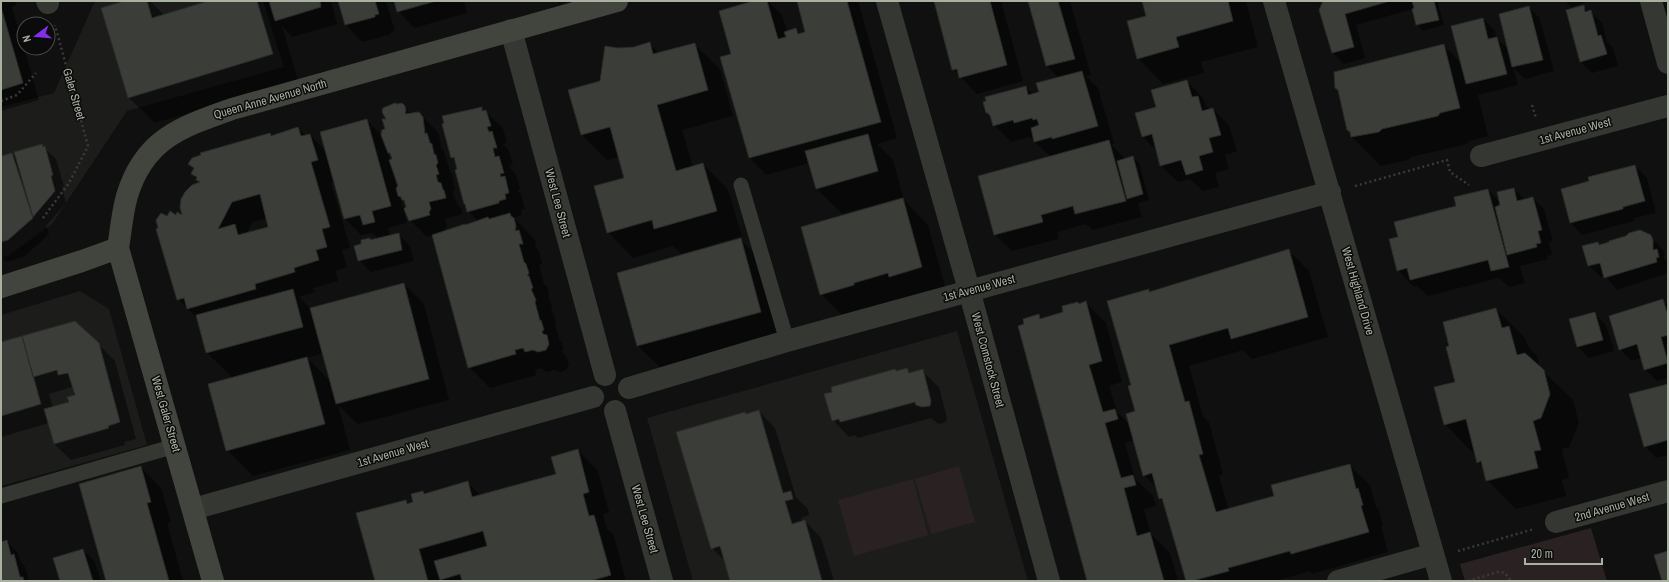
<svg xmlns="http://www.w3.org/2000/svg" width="1669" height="582" font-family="'Archivo Narrow',sans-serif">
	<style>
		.built { fill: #1c1d1b }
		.green { fill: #2a2222 }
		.shadow { fill: #0007; fill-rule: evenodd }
		.building { fill: #3b3d39; stroke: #2a2c29; fill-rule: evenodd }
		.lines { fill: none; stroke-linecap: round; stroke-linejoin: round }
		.path { stroke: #393c36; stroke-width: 2.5; stroke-dasharray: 2 3; stroke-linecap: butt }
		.lane { stroke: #343732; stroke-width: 15 }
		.street { stroke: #343732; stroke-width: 22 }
		.secondary { stroke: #41453e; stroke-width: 22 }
		.labels { text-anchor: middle; stroke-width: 3; stroke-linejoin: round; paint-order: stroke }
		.street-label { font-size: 12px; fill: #a9b1a1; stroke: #0a0b0a }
	</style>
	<rect width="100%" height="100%" fill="#0f100f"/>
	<!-- built -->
	<path class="built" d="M95 1H263L284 67 127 111 52 224 9 255 1 258V107L54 93Z
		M80 291 109 309 147 445 1 486V315Z
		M957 331 1028 581H693L647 418Z"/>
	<!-- green -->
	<path class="green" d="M959 466 975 522 931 534 915 479Z
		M913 479 928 535 854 556 838 500Z
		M1591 528 1607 581H1465L1460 564Z"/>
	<!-- shadow -->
	<path class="shadow" d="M1 1H15L16 5 12 7 39 100 1 111Z
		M127 1H150L165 16 207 3 206 1H331L337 24 292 37 282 26 298 80 155 123 129 98 102 9Z
		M339 1H386L395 31 391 32V34L362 42 346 25Z
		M395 1H464L467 13 414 28 398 11Z
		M556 1H570L559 4Z
		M757 1H768L782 15 787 32 796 30 801 34 807 32 798 1H858L897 138 877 144 893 160 903 197 842 214 816 188 809 163 766 175 750 158 722 58 732 55Z
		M935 1H1001L1023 81 977 94 953 69Z
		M1029 1H1070L1091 75 1086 76 1098 88 1114 143 1111 144 1126 160 1133 158 1139 163 1149 200 1138 203 1142 217 1093 230 1086 224 1057 232 1059 239 1012 251 995 235 979 177 1051 157 1035 142 1034 138 1031 139 1029 137 1011 142 994 125 992 119 987 113 1025 87 1033 94 1040 92 1059 78 1047 66Z
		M1143 1H1246L1258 47 1201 62 1204 73 1163 84 1138 58 1147 17Z
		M1324 1H1437L1444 25 1423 31 1417 25 1413 9 1356 25 1365 58 1344 64 1333 53Z
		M1565 1H1588V2L1571 7Z
		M1583 6 1588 12 1590 11 1602 23 1607 42 1613 48 1618 66 1592 73 1580 61Z
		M1529 7 1540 19 1554 71 1525 79 1513 67 1518 85 1478 95 1488 136 1469 141 1467 144 1411 157 1408 160 1381 166 1352 137 1351 132 1444 46 1462 64 1483 19 1495 31 1496 38 1509 50Z
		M649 44 659 53 694 44 720 69 733 116 682 130 693 167 703 164 728 190 742 236 681 254 673 246 633 258 608 232 625 178 619 157 607 160 582 135 601 82 618 49 634 48Z
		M1187 81 1203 98 1205 105 1210 110 1213 109 1229 125 1237 151 1225 155 1229 169 1215 173 1219 187 1203 191 1190 179 1178 182 1161 166 1157 151 1142 136 1157 108Z
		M401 104 412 114 419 113 436 130 439 135 441 148 444 151 450 171 452 173 455 191H452L458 205 461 208 462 214 445 219 447 226 445 229V231L479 222 468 211 464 204 458 170 456 162 452 157 443 117 481 108 503 128 507 143 503 144 508 149 513 164 510 165V168L516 174 520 189 517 190 521 194 525 209 521 210 522 215 515 217 516 220 535 240 536 248 539 251 542 264 539 265 544 284 547 286 549 294 548 296 553 309H551L556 321 555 323 559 339 562 342 564 350 561 351 567 357 569 365 566 370 559 372 555 370 546 372 542 368 535 370 536 375 490 388 469 367 433 235 427 237 410 220 406 203 400 197 407 223 388 228 390 236 398 234 410 246 414 261 371 272 359 260 362 245 369 239 372 241 379 239 372 233 361 235 345 219 335 182 331 183 350 247 342 250 347 267 336 271 338 281 313 288 315 292 299 297 311 309 404 284 424 304 449 400 358 424 338 405 350 450 253 476 227 450 233 378 207 353 198 319 178 299 167 218 176 216 183 217 201 183 192 174 195 170 189 164 270 134 272 136 298 129 306 136 310 135 327 152 367 120 382 136 386 130 387 119ZM387 151 392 156 393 160 390 161ZM395 180H397L399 186 397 188ZM267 218 270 228 246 234 253 222ZM324 353 331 382 307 358Z
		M41 145 56 159 64 186 62 187 66 203 46 226 49 234 25 256 7 262 1 256V157L12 154 16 158Z
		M1635 166 1647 178 1656 213 1634 218V221L1582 235 1571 223 1562 189 1591 182Z
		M1514 189 1525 200 1533 198 1544 209 1553 241 1549 242 1552 255 1547 256 1548 259 1520 266 1525 283 1509 287 1499 278 1428 296 1417 286 1414 287 1398 270 1399 238 1488 190 1500 202Z
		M903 199 928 225 947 293 847 320 821 294Z
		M1650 236 1665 252 1664 258 1668 262V273L1617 290 1605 276 1601 277 1589 266 1598 243 1600 245 1627 237Z
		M740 239 766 265 786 337 664 371 638 346 618 274Z
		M1289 251 1309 271 1328 337 1252 359 1243 350 1189 366 1203 416 1209 422 1223 474 1219 476 1229 510 1276 496 1349 465 1370 485 1376 507 1379 510 1383 526H1381L1388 552 1312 574 1310 571 1276 581H1187L1165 503 1160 498 1157 488 1144 475 1135 440 1125 443 1135 479 1153 496 1156 506 1144 509 1151 534 1170 553 1178 581H1088L1025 325 1038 315 1042 319 1064 313 1078 303 1080 304 1086 303 1106 323 1122 382 1109 386 1117 412 1131 426 1136 412 1132 386 1148 290 1150 292Z
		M1663 301 1668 305V378L1657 381 1645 369 1642 358 1631 361 1620 349Z
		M1496 309 1525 338 1527 345 1537 356 1540 368 1573 400 1579 423 1569 447 1562 449 1569 478 1562 480 1566 496 1516 509 1487 480 1484 468 1478 462 1476 452 1473 453 1445 424 1456 383Z
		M1594 313 1606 325 1614 351 1589 358 1578 347Z
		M1 342 98 344 115 361 136 439 124 442 125 445 71 460 54 444 49 423 1 437ZM72 387 76 395 70 403 53 407 49 394Z
		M907 369 911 374 922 371 939 387 947 418 946 422 939 424 931 418 858 438 855 435 849 437 833 420 897 372ZM920 399 921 401 843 422V420Z
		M1668 385V455L1656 458 1645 446Z
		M759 411 775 428 796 497 808 509 809 515 801 518 802 522 805 521 821 538 834 581H731L726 562 712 548 746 415Z
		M578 450 598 471 609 512 603 514 607 529 614 536 626 581H376L405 501 408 504 414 502 423 492 425 494 468 483 481 496 557 475Z
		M141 467 161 488 171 522 167 523 183 581H107Z
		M1 529 3 537 1 538Z
		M7 541 18 553 21 562 25 567 29 581H1V543Z
		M83 550 95 562 101 581H61Z"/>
	<!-- building -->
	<path class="building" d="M124 1H147L152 18 205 2V1H257L273 54 128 98 101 8Z
		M269 1H320L321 7 275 21Z
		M338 1H375L379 14 375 15V17L345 25Z
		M394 1H436L397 12Z
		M753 1H767L778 39 786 37 784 32 796 28 798 34 805 32 797 1H847L881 122 749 158 720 57 731 54 719 11Z
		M934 1H990L1007 65 959 78 957 69 952 70Z
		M1028 1H1058L1075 59 1046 66Z
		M1142 1H1228L1233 21 1176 37 1179 47 1137 59 1127 21 1146 16Z
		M1323 1H1390L1345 14 1354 47 1332 53 1319 10Z
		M1412 1H1434L1439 20 1416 25 1412 9 1414 8Z
		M1584 5 1585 12 1591 10 1598 36 1601 35 1607 54 1580 62 1566 10Z
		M1529 6 1543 60 1512 67 1499 14Z
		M1 7 23 83 1 90Z
		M1483 18 1488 39 1497 37 1507 74 1466 84 1451 26Z
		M650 42 653 54 695 43 708 90 657 105 676 171 703 163 717 211 654 229 652 220 607 233 594 186 624 178 610 127 581 135 568 90 600 81 605 46 618 48 634 47Z
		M1444 44 1460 108 1440 113 1438 116 1382 129 1379 132 1351 137 1350 132 1347 130 1338 90 1335 88 1334 72Z
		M1082 71 1098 126 1052 139V137L1034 142 1031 128 1039 125 1037 119 1033 120 1032 118 1014 123 1013 120 993 126 990 115H989L988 113H986L983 102 986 101 985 97 1026 86 1028 95 1039 92 1036 83Z
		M1187 80 1192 97 1198 96 1202 111 1213 108 1221 135 1209 138 1213 152 1199 156 1203 170 1186 175 1181 160 1160 166 1152 134 1142 137 1135 113 1156 107 1151 90Z
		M395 103 397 104 402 103 405 106 406 111 405 114 419 112 423 117 425 134 427 133 430 143 432 144 434 154 436 155 438 163 436 165 439 174 436 175 438 182 441 183 443 190H444L446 198 429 202 431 209 429 212 430 215 409 221 404 209 406 207 404 200H402L401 197 398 196 396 188 398 186 389 160 392 159 390 153H388L381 135 382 130 385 129 382 119H386L382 112 383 108Z
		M482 107V111L486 110 491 126 487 127 489 132 492 131 497 148H493L495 157 499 156 504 173 500 174 501 177 505 176 509 193 505 194 506 199 499 201V203L467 212 465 204H464L455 170 457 169 454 157 451 158 442 124 444 123 442 116Z
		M367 119 391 206 372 211 375 222 363 225 360 215 344 219 320 132Z
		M298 127 301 136 310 134 318 160 311 162 330 227 322 229 327 247 316 250 319 260 294 268 295 272 255 284 256 289 187 309 184 298 177 300 156 229 158 228 156 220 161 213 167 216 170 211 176 215 177 212 182 215 180 207 181 199 185 192 192 185 200 182 196 180 197 177 191 174 194 168 188 164 192 158 201 155 200 153 270 133 271 136ZM260 194 268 227 238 235 235 224 218 229 232 202Z
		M868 134 878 171 816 189 805 151Z
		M1109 140 1126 201 1075 214 1073 206 1041 215 1043 222 994 235 978 176Z
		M42 144 43 147 45 146 53 175 51 176 55 191 33 217 14 152Z
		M12 153 33 218 8 240 1 242V156Z
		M1133 156 1143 194 1127 199 1117 161Z
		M1635 165 1645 201 1623 207V209L1570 223 1561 189 1589 181 1588 177Z
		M1514 188 1517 201 1533 197 1542 230 1538 231 1541 243 1536 244 1537 247 1507 255 1495 207 1500 205 1497 192Z
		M1488 189 1509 267 1491 271 1488 260 1410 280 1407 268 1397 271 1389 239 1398 237 1394 222 1456 206 1454 197Z
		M903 198 922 267 889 277 888 273 854 283V285L820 295 801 227Z
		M510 213 511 216 514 218 516 226 515 231 519 230 523 244H519L524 262 526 264 529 273 527 276H529L533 288 531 289 536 300 535 302 540 321 541 320 544 330 542 331 543 334 547 335 549 344 546 350 538 352 533 350 525 352 523 348 515 350 516 354 468 368 432 235 465 224V225L488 217 489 219Z
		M1640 230 1651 235 1653 240V250L1657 249 1659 257 1656 258 1657 262 1604 278 1600 263 1588 266 1582 246 1598 242 1599 245 1609 242V241L1626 236 1629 233Z
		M399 233 402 250 358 261 354 246 361 244V240L370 238V240Z
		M741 238 761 312 637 346 617 273Z
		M1289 249 1308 317 1231 339 1228 328 1169 345 1185 402 1189 401 1203 454 1199 455 1216 512 1274 496 1271 485 1350 464 1356 489 1358 488 1363 505 1361 506 1369 532 1291 554 1290 551 1228 568 1229 571 1192 581H1186L1162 498 1159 499 1152 473 1143 476 1126 414 1135 411 1128 386 1131 385 1107 301 1149 289V292Z
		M404 283 429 379 336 404 310 308Z
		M293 289 303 327 206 353 196 315Z
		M1663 299 1668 316V335L1661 337 1668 363 1644 370 1637 344 1619 350 1609 316Z
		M1086 301 1102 361 1089 365 1103 412 1115 409 1118 419 1105 423 1121 478 1133 475 1136 485 1124 488 1137 536 1150 532 1164 581H1087L1018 326 1024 324 1023 319 1039 314 1040 319 1063 312 1062 306 1078 302 1079 304Z
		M1496 308 1502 328 1509 326 1517 355 1525 353 1544 370 1550 394 1541 418 1533 421 1541 450 1534 451 1538 468 1486 481 1481 461 1477 463 1466 419 1444 425 1434 387 1455 382 1446 347 1449 346 1443 322Z
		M1595 312 1603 340 1577 347 1569 319Z
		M75 321 99 343 120 422 108 426 109 428 54 444 44 409 69 402 67 397 75 395 68 373 58 375 57 370 33 377 22 336Z
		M22 336 41 404 1 416V342Z
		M307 357 325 424 226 451 208 384Z
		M907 368 909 373 923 369 931 401 930 406 922 407 916 405 915 402 840 422 839 419 832 421 824 394 832 392 831 387 895 369 896 371Z
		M1668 384V440L1644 447 1629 394Z
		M759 410 783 493 791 491 793 499 785 501 792 524 805 520 822 581H730L720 546 711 549 676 432 745 412 746 414Z
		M578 449 589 492 583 494 589 516 594 515 611 575 590 581H462L460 574 440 580 434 561 487 546 483 531 419 549 428 581H375L356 513 406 500 407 504 413 502 411 494 423 491 424 494 468 481 472 497 556 474 551 457Z
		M141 466 151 502 147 503 169 581H106L79 484Z
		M7 540 11 555 14 554 20 577H23L24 581H1V542Z
		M83 549 93 581H60L53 558Z
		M1668 551V581H1662L1654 555Z"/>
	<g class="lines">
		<!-- path -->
		<path class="path" d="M1 101 17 95 36 73
			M1532 105 1536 118
			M1355 186 1447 160 1450 172 1469 185
			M43 218 69 183 88 146 55 25
			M1458 551 1534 529
			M1468 581 1498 572 1505 573 1511 581"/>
		<!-- lane -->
		<path class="lane" d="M741 185 787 341
			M1 496 175 446"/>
		<!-- street -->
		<path class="street" d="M47 1 48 3
			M887 1 969 290 1049 581
			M1274 1 1441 581
			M1651 1 1668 63
			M511 30 605 375
			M1481 156 1668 106
			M629 388 787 341 1330 192
			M615 411 662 581
			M193 509 593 397
			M1556 522 1668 491
			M1338 581 1433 554"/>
		<!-- secondary -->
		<path class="secondary" d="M1 287 82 261 118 248
			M213 581 118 248C121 231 122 213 127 196 144 139 181 127 232 109L617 1"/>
	</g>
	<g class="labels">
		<!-- street labels -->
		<g class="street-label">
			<text transform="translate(74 94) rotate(74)" y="4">Galer Street</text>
			<text transform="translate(270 99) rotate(-16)" y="4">Queen Anne Avenue North</text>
			<text transform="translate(1575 131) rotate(-15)" y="4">1st Avenue West</text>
			<text transform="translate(558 203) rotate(75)" y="4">West Lee Street</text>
			<text transform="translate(979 288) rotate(-15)" y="4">1st Avenue West</text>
			<text transform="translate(1358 291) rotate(74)" y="4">West Highland Drive</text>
			<text transform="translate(988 360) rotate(75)" y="4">West Comstock Street</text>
			<text transform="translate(166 414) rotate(74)" y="4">West Galer Street</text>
			<text transform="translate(393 453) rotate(-16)" y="4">1st Avenue West</text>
			<text transform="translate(1612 507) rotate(-16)" y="4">2nd Avenue West</text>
			<text transform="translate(645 519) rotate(74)" y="4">West Lee Street</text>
		</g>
	</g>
	<!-- border -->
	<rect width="1669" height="582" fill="none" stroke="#a9b1a1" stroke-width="4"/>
	<!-- north arrow -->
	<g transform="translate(36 36) rotate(254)"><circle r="19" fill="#0a0b0a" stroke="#4a4d46"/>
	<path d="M0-3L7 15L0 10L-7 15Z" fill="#832fe8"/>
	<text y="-6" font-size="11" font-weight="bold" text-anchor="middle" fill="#a9b1a1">N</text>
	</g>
	<!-- scale -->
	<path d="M1525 558v6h77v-6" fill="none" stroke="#a9b1a1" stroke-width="2"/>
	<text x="1531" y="558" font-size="12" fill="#a9b1a1" stroke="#0a0b0a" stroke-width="3" paint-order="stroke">20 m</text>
</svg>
